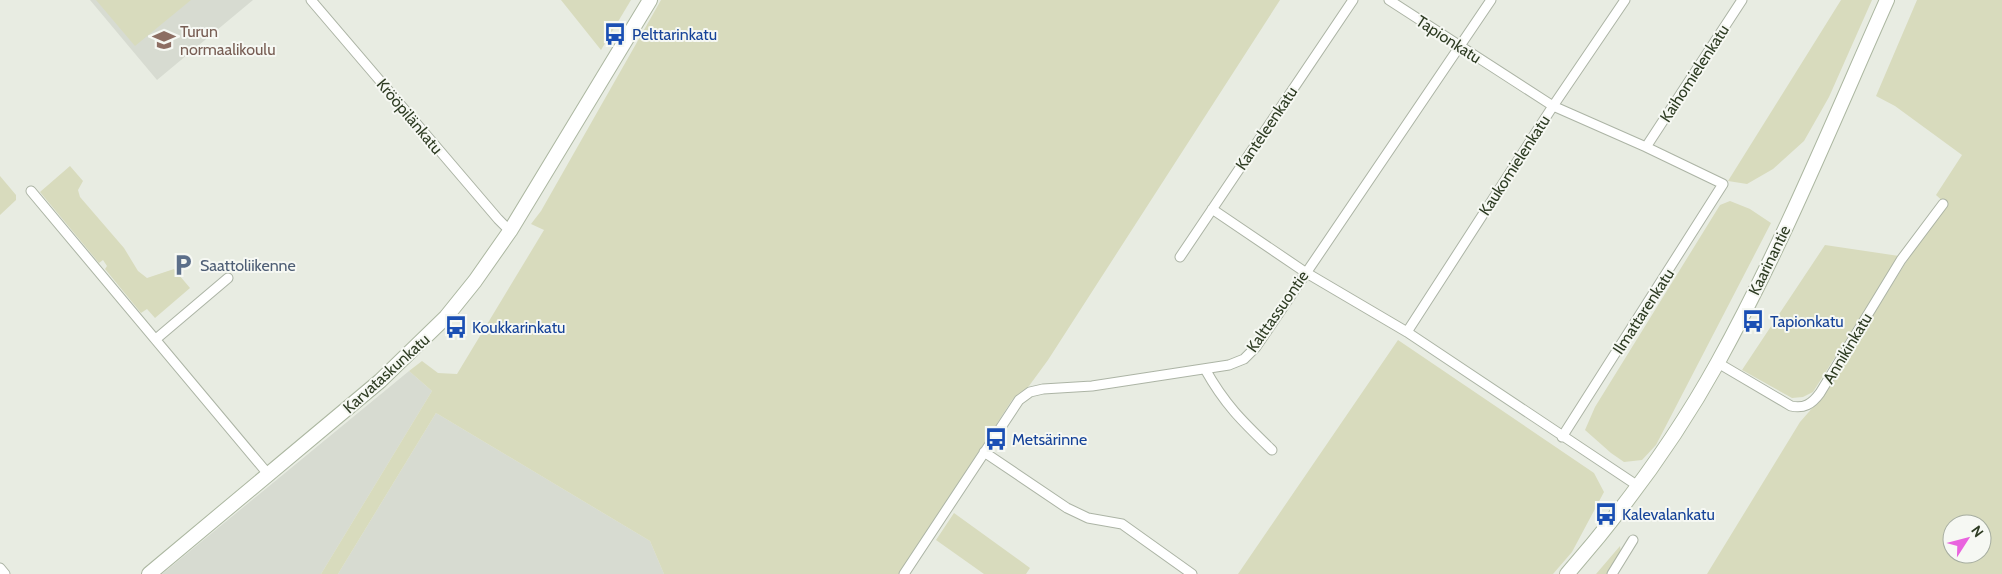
<svg xmlns="http://www.w3.org/2000/svg" width="2002" height="574" font-family="Cabin,sans-serif">
	<style>
		.built { fill: #d7dbd1 }
		.green { fill: #d8dbbd; fill-rule: evenodd }
		.lines { fill: none; stroke-linecap: round; stroke-linejoin: round }
		.street-casing { stroke: #acb4a5; stroke-width: 11 }
		.secondary-casing { stroke: #acb7a1; stroke-width: 16 }
		.street { stroke: #fff; stroke-width: 9 }
		.secondary { stroke: #fff; stroke-width: 14 }
		.labels { text-anchor: middle; stroke-width: 4; stroke-linejoin: round; paint-order: stroke }
		.education-label { font-size: 16px; fill: #785e54; stroke: #f6f8f3; text-anchor: start }
		.transit-label { font-size: 16px; fill: #164399; stroke: #f6f8f3; text-anchor: start }
		.street-label { font-size: 16px; fill: #2e3c23; stroke: #f6f8f3 }
		.service-label { font-size: 16px; fill: #4e5e75; stroke: #f6f8f3; text-anchor: start }
	</style>
	<rect width="100%" height="100%" fill="#e8ece2"/>
	<!-- built -->
	<path class="built" d="M90 0H253L157 80Z
		M409 371 432 391 321 574H162Z
		M436 413 650 541 664 574H338Z"/>
	<!-- green -->
	<path class="green" d="M96 0H191L135 46Z
		M561 0H631L601 50Z
		M661 0H1280L1048 360 1029 386 1012 400 900 574H664L650 541 436 413 338 574H321L432 391 409 371 422 361 438 373 457 374 544 230 531 224 541 211Z
		M1841 0H1872L1829 97 1804 141 1773 169 1747 184 1728 181Z
		M1917 0H2002V574H1707L1800 422 1822 397 1908 259 1947 205 1936 195 1962 155 1895 106 1876 96ZM1952 524H1982V554H1952Z
		M70 166 83 181 78 190 80 197 124 248 138 271 147 278 174 269 190 288 155 318 147 309 141 313 105 269 107 266 103 260 99 263 40 192Z
		M0 176 16 195V200L0 215Z
		M1730 201 1750 209 1771 223 1656 445 1642 460 1624 462 1611 453 1585 430 1595 407 1720 205Z
		M1825 245 1899 256 1813 392 1803 397 1792 398 1742 370Z
		M1398 340 1594 473 1604 492 1572 552 1553 574H1238Z
		M954 513 1030 568 1026 574H984L936 540Z
		M1620 546 1621 553 1608 574H1596Z"/>
	<g class="lines">
		<defs>
			<path id="street" d="M311 0 498 219 510 231
				M1389 0 1553 106 1646 147 1723 184 1562 437
				M1646 147 1742 0
				M31 191 268 474
				M1212 209 1305 272 1407 332 1638 486
				M1180 257 1353 0
				M1407 332 1553 106 1625 0
				M156 339 228 278
				M1718 363 1791 406C1804 409 1812 404 1820 393L1901 260 1943 204
				M1205 369C1225 405 1243 422 1272 450
				M984 452 1067 508 1088 518 1122 524 1192 574
				M0 568 5 574
				M904 574 1019 400 1030 392 1043 389 1092 386 1229 365 1244 359 1256 347 1491 0
				M1612 574 1633 540"/>
			<path id="secondary" d="M149 574 380 381 446 317 475 281 510 231 650 0
				M1567 574C1624 509 1676 438 1718 362 1782 246 1833 121 1887 0"/>
		</defs>
		<!-- street casing -->
		<use href="#street" class="street-casing"/>
		<!-- secondary casing -->
		<use href="#secondary" class="secondary-casing"/>
		<!-- street -->
		<use href="#street" class="street"/>
		<!-- secondary -->
		<use href="#secondary" class="secondary"/>
	</g>
	<!-- icons -->
	<defs>
		<symbol id="bus-bare" viewBox="-9 -9 18 18"><path d="M-5-6H5V4H4V6H2V4H-2V6H-4V4H-5ZM-3.5-4V0h7V-4ZM-3.5 1.2v1.5H-2V1.2ZM2 1.2v1.5H3.5V1.2Z" fill="#1a4fb4" stroke="#f6f8f3" stroke-width="2.5" paint-order="stroke"/></symbol>
		<symbol id="school-bare" viewBox="-9 -9 18 18"><path d="M0-5L7-2L0 1L-7-2ZM-4 1L0 2.5L4 1V4Q0 6-4 4Z" fill="#8d6e63" stroke="#f6f8f3" stroke-width="2.5" paint-order="stroke"/></symbol>
		<symbol id="parking-bare" viewBox="-9 -9 18 18"><path d="M-3.5-5.5H1a3.5 3.5 0 0 1 0 7H-1V5.5H-3.5ZM-1-3.4V-.6H.8a1.4 1.4 0 0 0 0-2.8Z" fill="#5c6f8a" stroke="#f6f8f3" stroke-width="2.5" paint-order="stroke"/></symbol>
	</defs>
	<g fill-rule="evenodd">
		<use href="#bus-bare" x="599" y="18" width="32" height="32"/>
		<use href="#school-bare" x="148" y="24" width="32" height="32"/>
		<use href="#parking-bare" x="167" y="249" width="32" height="32"/>
		<use href="#bus-bare" x="1737" y="305" width="32" height="32"/>
		<use href="#bus-bare" x="440" y="311" width="32" height="32"/>
		<use href="#bus-bare" x="980" y="423" width="32" height="32"/>
		<use href="#bus-bare" x="1590" y="498" width="32" height="32"/>
	</g>
	<g class="labels">
		<!-- education labels -->
		<g class="education-label">
			<text x="180" y="37">Turun<tspan x="180" dy="18">normaalikoulu</tspan></text>
		</g>
		<!-- transit labels -->
		<g class="transit-label">
			<text x="632" y="40">Pelttarinkatu</text>
			<text x="1770" y="327">Tapionkatu</text>
			<text x="472" y="333">Koukkarinkatu</text>
			<text x="1012" y="445">Metsärinne</text>
			<text x="1622" y="520">Kalevalankatu</text>
		</g>
		<!-- street labels -->
		<g class="street-label">
			<text transform="translate(1449 39) rotate(33)" y="6">Tapionkatu</text>
			<text transform="translate(1694 73) rotate(-57)" y="6">Kaihomielenkatu</text>
			<text transform="translate(410 116) rotate(50)" y="6">Krööpilänkatu</text>
			<text transform="translate(1266 128) rotate(-56)" y="6">Kanteleenkatu</text>
			<text transform="translate(1514 165) rotate(-57)" y="6">Kaukomielenkatu</text>
			<text transform="translate(1769 260) rotate(-64)" y="6">Kaarinantie</text>
			<text transform="translate(1277 311) rotate(-55)" y="6">Kalttassuontie</text>
			<text transform="translate(1643 311) rotate(-57)" y="6">Ilmattarenkatu</text>
			<text transform="translate(1847 348) rotate(-59)" y="6">Annikinkatu</text>
			<text transform="translate(386 373) rotate(-42)" y="6">Karvataskunkatu</text>
		</g>
		<!-- service labels -->
		<g class="service-label">
			<text x="200" y="271">Saattoliikenne</text>
		</g>
	</g>
	<!-- north arrow -->
	<g transform="translate(1967 539) rotate(54)"><circle r="24" fill="#f6f8f3" stroke="#a6ada0"/>
	<path d="M0-4L9 19L0 12L-9 19Z" fill="#e963de"/>
	<text y="-8" font-size="14" font-weight="bold" text-anchor="middle" fill="#2e3c23">N</text>
	</g>
</svg>
